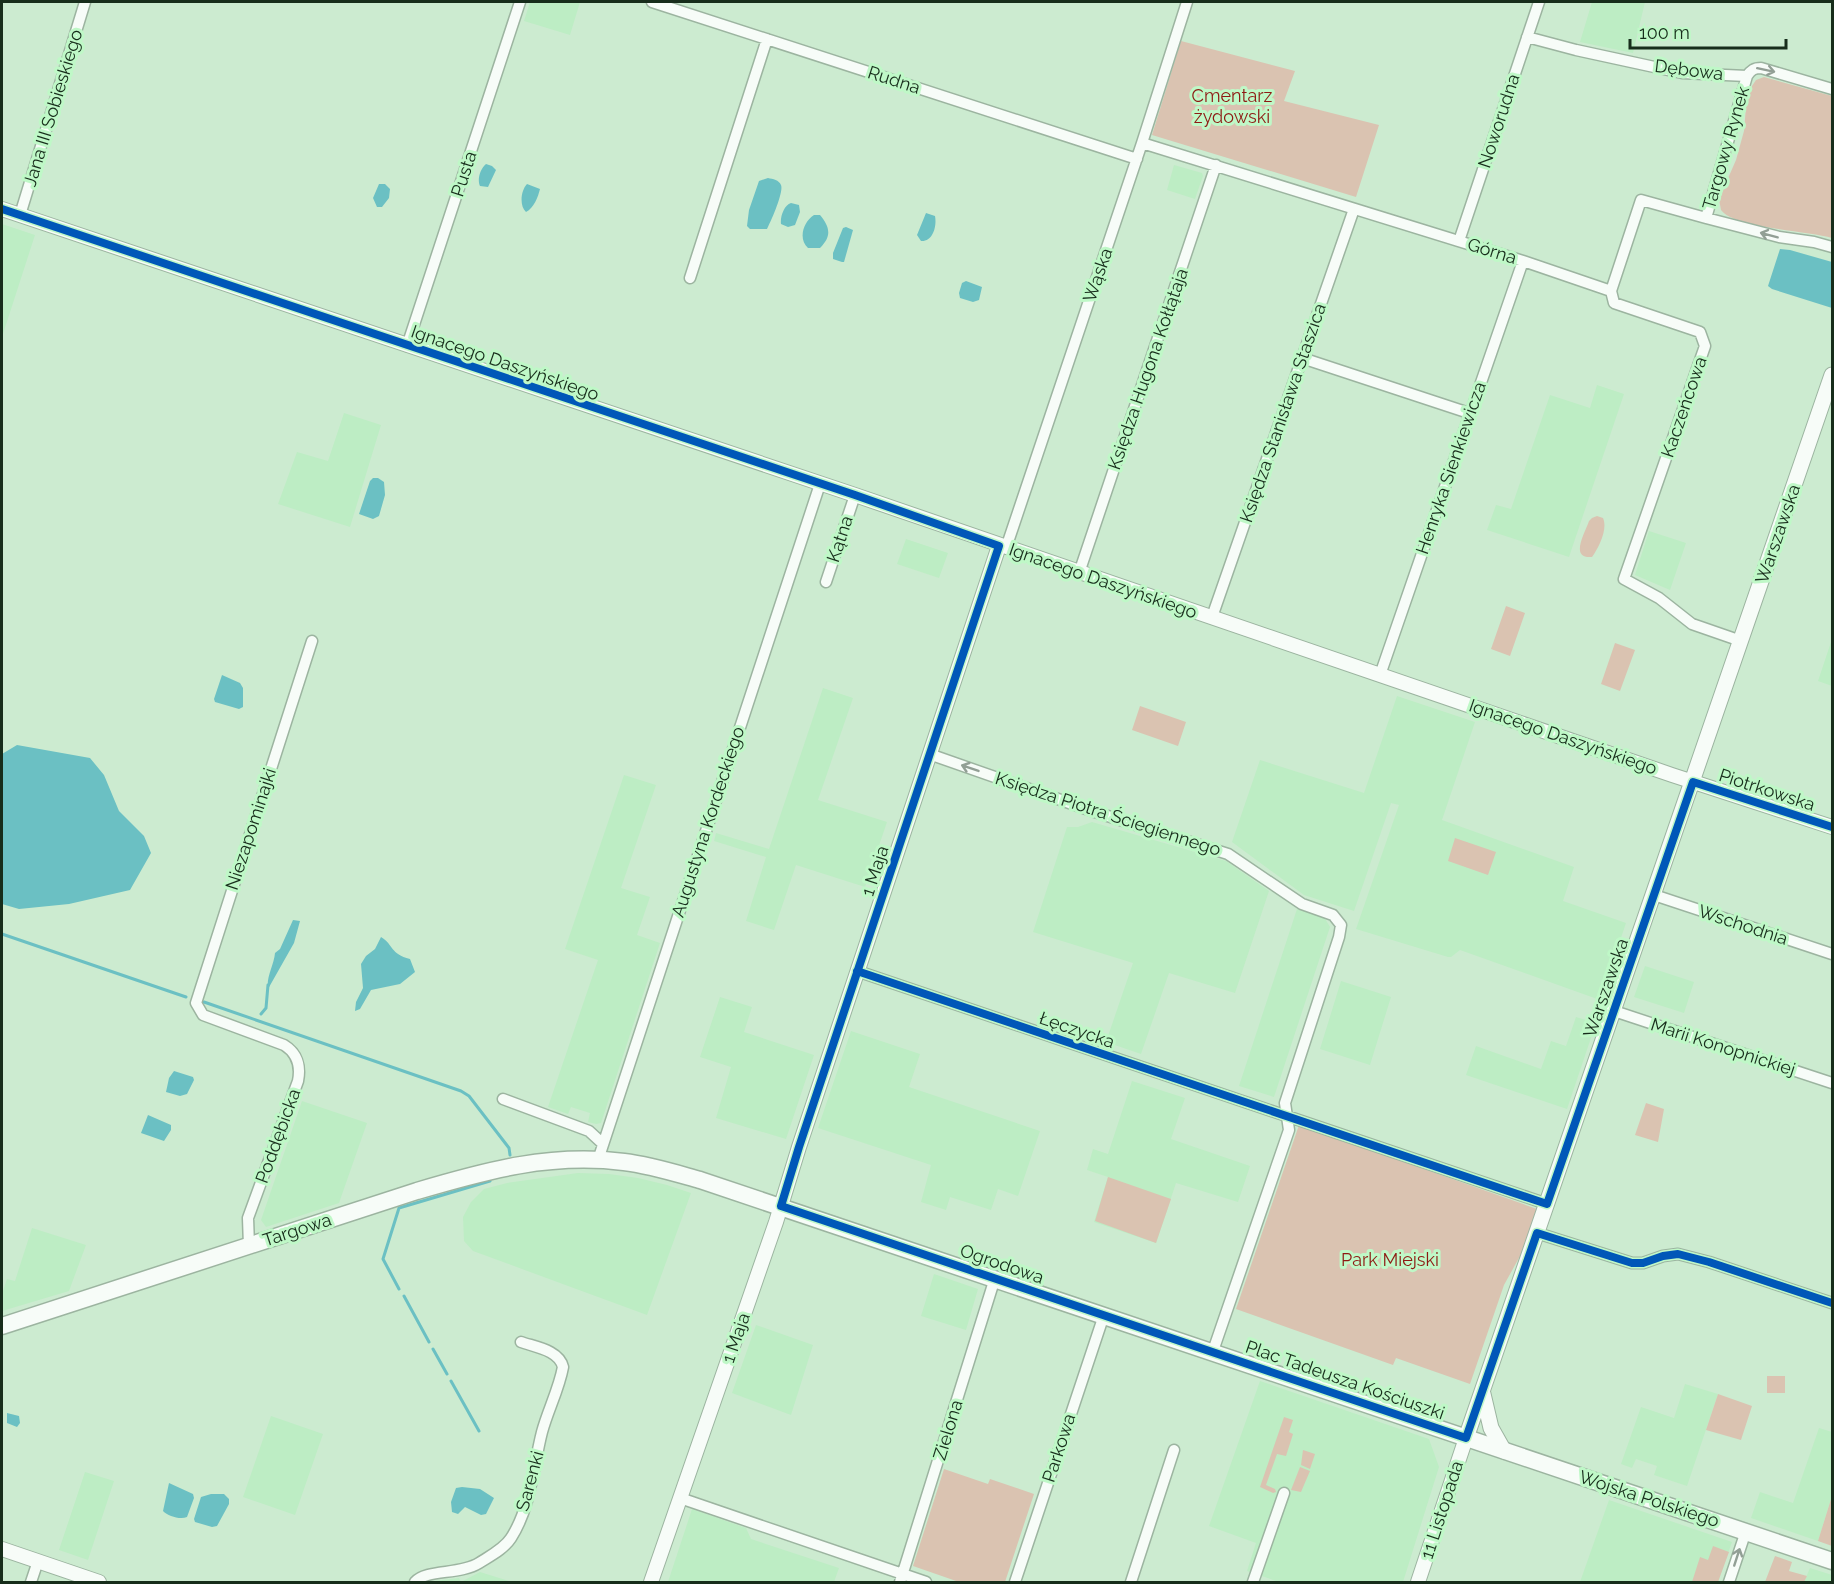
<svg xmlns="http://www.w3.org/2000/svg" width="1834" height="1584" font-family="Raleway,sans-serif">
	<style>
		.built { fill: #bdedc4 }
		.green { fill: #dac3b1 }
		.water { fill: #6bc0c3 }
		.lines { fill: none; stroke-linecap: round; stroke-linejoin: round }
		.stream { stroke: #6bc0c3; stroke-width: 3 }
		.minor-casing { stroke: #9cb4a0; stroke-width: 13 }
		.tertiary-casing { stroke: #9cb4a0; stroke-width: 16 }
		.secondary-casing { stroke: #9cb4a0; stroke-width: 17 }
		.primary-casing { stroke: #9cb4a0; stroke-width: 19 }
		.minor { stroke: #f7fcf8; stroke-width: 10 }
		.tertiary { stroke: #f7fcf8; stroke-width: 14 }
		.secondary { stroke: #f7fcf8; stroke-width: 15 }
		.primary { stroke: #f7fcf8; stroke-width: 16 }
		.cycleway-casing { stroke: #bff8c7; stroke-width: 11 }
		.cycleway { stroke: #0057b8; stroke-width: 8 }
		.oneway { stroke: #929f95 }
		.labels { text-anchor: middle; stroke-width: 6; stroke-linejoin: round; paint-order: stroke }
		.street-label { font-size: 18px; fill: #172d1b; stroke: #bff8c7 }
		.park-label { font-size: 18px; fill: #8e1913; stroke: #bff8c7 }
	</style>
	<rect width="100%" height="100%" fill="#ccebd0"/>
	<!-- built -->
	<path class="built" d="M530 2H580L570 35 524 21Z
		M1592 2H1645L1633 53 1580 42Z
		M1174 165 1202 173 1203 176 1195 199 1167 190Z
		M2 224 35 235 2 337Z
		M1597 385 1624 394 1569 557 1487 530 1496 505 1511 509 1550 395 1590 408Z
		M344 413 381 425 350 527 278 504 297 452 328 461Z
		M1649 531 1686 543 1670 590 1635 575Z
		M906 539 948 553 939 578 897 564Z
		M1832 639V686L1818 681Z
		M823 688 853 698 818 800 887 822 865 887 796 865 774 930 746 921 766 857 714 841 716 833 769 849Z
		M1397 696 1475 722 1442 820 1574 867 1563 901 1626 923 1600 1000 1460 950 1451 957H1448L1356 929 1399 805 1391 803 1354 911 1304 895 1232 842 1260 760 1364 793Z
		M624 775 656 785 621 888 650 897 637 935 660 943 601 1123 596 1124 588 1122 590 1113 571 1107 568 1114 548 1107 598 960 565 949Z
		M1092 822 1226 861 1269 891 1235 993 1169 973 1141 1054 1106 1042 1133 963 1033 932 1067 827H1078Z
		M1297 909 1324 917 1330 927 1274 1097 1239 1086Z
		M1645 966 1694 982 1684 1013 1634 997Z
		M1341 981 1391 997 1370 1065 1320 1049Z
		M720 997 752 1007 744 1032 814 1055 786 1139 716 1118 731 1067 700 1057Z
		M1576 1017 1596 1023 1567 1109 1466 1075 1476 1046 1541 1069 1551 1041 1566 1046Z
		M851 1031 920 1054 909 1087 1040 1131 1018 1196 998 1189 991 1210 950 1197 946 1210 921 1202 931 1165 818 1128Z
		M1132 1081 1185 1098 1171 1139 1250 1166 1238 1202 1176 1183 1156 1243 1094 1222 1108 1177 1087 1170 1093 1149 1108 1154Z
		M302 1101 367 1123 339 1203 266 1227 261 1220Z
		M578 1173 609 1174 638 1178 667 1185 691 1193 647 1315 473 1251 464 1241 463 1217 471 1202 484 1189 507 1183Z
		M32 1228 86 1245 69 1291 2 1311V1294L7 1279 15 1281Z
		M934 1274 978 1289 966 1330 921 1316Z
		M756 1325 813 1345 791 1415 732 1393Z
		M1260 1381 1429 1439 1439 1467 1403 1582H1279L1247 1571 1256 1543 1209 1526Z
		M1685 1384 1718 1394 1687 1486 1654 1475 1657 1466 1636 1459 1632 1468 1621 1464 1641 1407 1674 1418Z
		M271 1416 323 1434 295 1515 243 1497Z
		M1819 1428 1832 1432V1496L1818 1541 1751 1518 1760 1492 1793 1503Z
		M85 1472 114 1481 88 1560 59 1550Z
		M1609 1500 1732 1542 1718 1582H1580Z
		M692 1509 746 1528 751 1539 839 1568 834 1582H668Z
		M1810 1568 1832 1575V1582H1804Z
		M480 1572 509 1581 426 1582 459 1578 461 1582Z"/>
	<!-- green -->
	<path class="green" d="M1181 41 1295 71 1284 101 1379 125 1356 197 1152 135Z
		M1764 77 1832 96V238C1808 231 1734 228 1721 210L1719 199 1736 160 1744 131 1746 107 1752 86 1756 80Z
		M1597 516 1603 518C1608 529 1599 547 1592 557 1569 559 1585 533 1589 521L1592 518Z
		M1506 606 1525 613 1510 656 1491 649Z
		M1615 643 1635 650 1620 691 1601 684Z
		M1140 706 1186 722 1178 746 1132 730Z
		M1455 838 1496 852 1488 875 1448 861Z
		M1646 1103 1664 1109 1658 1142 1635 1135Z
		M1299 1125 1537 1209 1525 1247 1504 1285 1470 1384 1396 1358 1393 1365 1236 1309Z
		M1108 1177 1171 1199 1156 1243 1095 1221Z
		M1767 1376H1785V1393H1767Z
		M1718 1394 1752 1406 1741 1440 1706 1430Z
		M1284 1417 1293 1420 1289 1432 1293 1434 1286 1456 1277 1454 1266 1485 1275 1489 1276 1492 1273 1493 1260 1487Z
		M1303 1450 1315 1454 1310 1469 1301 1465Z
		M1300 1467 1310 1471 1301 1492 1291 1490Z
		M944 1469 988 1484 990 1479 1034 1494 1005 1582H959L913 1566Z
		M1832 1496V1546L1818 1541Z
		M1713 1546 1729 1552 1718 1582H1692L1700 1557 1708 1560Z
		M1775 1556 1792 1562 1789 1571 1807 1576 1804 1582H1765Z"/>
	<!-- water -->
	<path class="water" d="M486 164 492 166 496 170 488 187 480 186C477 180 480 169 486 164Z
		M768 178C773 179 779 180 781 185 784 192 771 221 767 229H750L747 226 749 210 759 181Z
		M379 184H385L390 189 389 198 382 207H377L373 198Z
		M527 184 540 189C538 197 534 208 526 212 519 206 521 190 527 184Z
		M791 203 799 205 800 212 795 225 788 227 781 224C780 217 784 205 791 203Z
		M926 213 935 216C937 226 933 242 921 241L917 235Z
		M814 215H820C830 227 832 236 820 248H808C798 239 803 222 814 215Z
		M846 227 853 230 844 262H842L833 259V253L843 228Z
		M1780 249 1790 250 1832 262V308L1772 289 1768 286Z
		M966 281 982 287 979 300 973 302 960 298 959 293 962 283Z
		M373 478H378L384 482 385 495 379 516 373 519 359 514 370 481Z
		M222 675 240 683 243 688V707L239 709 215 702 214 699Z
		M17 745 90 758 104 775 119 811 144 836 151 853 130 890 69 904 19 909 2 904V754Z
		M293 920 300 921 294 943 268 989C266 977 274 965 275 953L280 949Z
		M381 937C394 945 390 954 410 959L415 972 400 984 371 990 360 1009 355 1011 356 1002 363 988 361 964 366 956 375 949Z
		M174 1071 193 1077 194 1080 187 1094 180 1096 166 1092 169 1078Z
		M148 1115 171 1125V1130L164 1141 141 1133Z
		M7 1413 19 1416 20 1423 17 1427 7 1423Z
		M169 1483 193 1494 194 1498 187 1517C180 1520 168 1516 163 1511Z
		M462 1487 480 1489 494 1498 486 1514 481 1515 465 1507 458 1514 452 1512 451 1502 456 1488Z
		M224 1494 229 1499V1504L217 1526 212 1527 195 1522 194 1519 201 1497 211 1494Z"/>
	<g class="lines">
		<!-- stream -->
		<path class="stream" d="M2 934 186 997
			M204 1002 461 1091 469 1096 509 1148 510 1155
			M261 1014 266 1008 268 985
			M399 1289 383 1259 399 1208 490 1181
			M404 1296 429 1342
			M433 1349 447 1374
			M451 1381 479 1431"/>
		<defs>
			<path id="minor" d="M652 2 1137 159
				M1527 37 1576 50 1682 73 1747 76
				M1832 89 1761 68C1754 68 1751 70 1747 76L1706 218 1779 237 1814 242 1832 247
				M1142 143 1523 261 1611 291
				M20 215 85 2
				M1459 241 1539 2
				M690 278 767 39
				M1611 291 1614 303 1700 332 1705 346 1624 579 1659 598 1692 624 1741 641
				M1611 291 1641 200 1706 218
				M407 346 520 2
				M1302 358 1469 413
				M1006 548 1142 143 1187 2
				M1079 573 1216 165
				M826 582 855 495
				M1212 617 1354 209
				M1380 675 1523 261
				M929 754 1095 812 1228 854 1302 904 1333 915 1341 925 1339 937 1285 1103 1289 1130 1213 1351
				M1654 895 1832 954
				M857 971 1547 1204
				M1614 1011 1832 1083
				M503 1099 589 1131 602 1143
				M598 1160 820 484
				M1537 1233 1632 1263H1643L1663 1256 1678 1254 1709 1262 1832 1303
				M249 1246 248 1218 298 1081C301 1066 297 1053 284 1045L203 1015 196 1003 312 641
				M680 1498 926 1582
				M31 1582 38 1561
				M415 1582C426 1569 460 1575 479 1563 490 1556 504 1549 511 1538 531 1507 533 1467 542 1432 548 1410 559 1389 563 1367 559 1350 535 1347 521 1342
				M900 1582 995 1278
				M1015 1582 1104 1315
				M1131 1582 1174 1450
				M1253 1582 1284 1493
				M1729 1582 1746 1531"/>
			<path id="tertiary" d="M2 209 855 495 1672 775 1832 827
				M2 1549 99 1582
				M651 1582 776 1222 799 1147 999 546
				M1418 1582 1466 1438"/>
			<path id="secondary" d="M1483 1394 1491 1428 1504 1451
				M1466 1438 1832 375"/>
			<path id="primary" d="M2 1326 417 1191C488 1170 550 1153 624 1162 650 1165 675 1173 700 1180L1832 1561"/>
		</defs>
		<!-- minor casing -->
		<use href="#minor" class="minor-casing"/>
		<!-- tertiary casing -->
		<use href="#tertiary" class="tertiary-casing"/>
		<!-- secondary casing -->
		<use href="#secondary" class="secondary-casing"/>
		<!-- primary casing -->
		<use href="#primary" class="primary-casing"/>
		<!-- minor -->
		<use href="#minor" class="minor"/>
		<!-- tertiary -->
		<use href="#tertiary" class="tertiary"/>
		<!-- secondary -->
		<use href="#secondary" class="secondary"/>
		<!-- primary -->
		<use href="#primary" class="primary"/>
		<defs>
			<path id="cycleway" d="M2 209 855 495 999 546 799 1147 781 1206 1466 1438 1537 1233 1632 1263H1643L1663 1256 1678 1254 1709 1262 1832 1303
				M857 971 1547 1204 1693 782 1832 827"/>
		</defs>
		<!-- cycleway casing -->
		<use href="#cycleway" class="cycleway-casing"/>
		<!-- cycleway -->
		<use href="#cycleway" class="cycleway"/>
	</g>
	<!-- one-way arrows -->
	<defs><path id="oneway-shaft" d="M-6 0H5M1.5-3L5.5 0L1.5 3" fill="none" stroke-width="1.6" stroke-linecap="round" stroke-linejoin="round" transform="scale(1.5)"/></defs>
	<g class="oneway">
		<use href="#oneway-shaft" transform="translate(1766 70) rotate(12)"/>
		<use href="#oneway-shaft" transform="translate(1769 235) rotate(-165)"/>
		<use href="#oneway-shaft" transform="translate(970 768) rotate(-161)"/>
		<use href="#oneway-shaft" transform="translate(1737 1557) rotate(-72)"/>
	</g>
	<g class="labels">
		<!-- street labels -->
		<g class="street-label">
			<text transform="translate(1689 70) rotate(7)" y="6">Dębowa</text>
			<text transform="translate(894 80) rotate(18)" y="6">Rudna</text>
			<text transform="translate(53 108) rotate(-73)" y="6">Jana III Sobieskiego</text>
			<text transform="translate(1499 121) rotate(-72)" y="6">Noworudna</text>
			<text transform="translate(1726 148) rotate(-74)" y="6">Targowy Rynek</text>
			<text transform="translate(464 174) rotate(-72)" y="6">Pusta</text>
			<text transform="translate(1492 251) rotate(17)" y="6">Górna</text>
			<text transform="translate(1098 275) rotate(-71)" y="6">Wąska</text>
			<text transform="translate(505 363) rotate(19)" y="6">Ignacego Daszyńskiego</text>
			<text transform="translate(1148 369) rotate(-71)" y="6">Księdza Hugona Kołłątaja</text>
			<text transform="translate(1684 407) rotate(-71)" y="6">Kaczeńcowa</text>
			<text transform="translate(1283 413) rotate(-71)" y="6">Księdza Stanisława Staszica</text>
			<text transform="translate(1451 468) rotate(-71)" y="6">Henryka Sienkiewicza</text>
			<text transform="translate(1778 534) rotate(-71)" y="6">Warszawska</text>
			<text transform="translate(840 539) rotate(-72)" y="6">Kątna</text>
			<text transform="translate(1103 581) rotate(19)" y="6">Ignacego Daszyńskiego</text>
			<text transform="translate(1563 737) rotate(19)" y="6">Ignacego Daszyńskiego</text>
			<text transform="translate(1767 790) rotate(18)" y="6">Piotrkowska</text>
			<text transform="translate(1108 814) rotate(18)" y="6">Księdza Piotra Ściegiennego</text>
			<text transform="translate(708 822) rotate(-72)" y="6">Augustyna Kordeckiego</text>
			<text transform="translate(251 829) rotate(-72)" y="6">Niezapominajki</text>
			<text transform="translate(875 871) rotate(-72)" y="6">1 Maja</text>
			<text transform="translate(1743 925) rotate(18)" y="6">Wschodnia</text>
			<text transform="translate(1606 988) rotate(-71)" y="6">Warszawska</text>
			<text transform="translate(1077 1030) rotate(19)" y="6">Łęczycka</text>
			<text transform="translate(1723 1047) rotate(18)" y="6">Marii Konopnickiej</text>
			<text transform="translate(278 1136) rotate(-70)" y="6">Poddębicka</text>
			<text transform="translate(297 1230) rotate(-18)" y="6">Targowa</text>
			<text transform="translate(1002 1264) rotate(19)" y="6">Ogrodowa</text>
			<text transform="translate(736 1338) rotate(-71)" y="6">1 Maja</text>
			<text transform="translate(1345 1380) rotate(19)" y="6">Plac Tadeusza Kościuszki</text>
			<text transform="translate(948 1430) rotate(-73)" y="6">Zielona</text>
			<text transform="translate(1059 1448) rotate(-72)" y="6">Parkowa</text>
			<text transform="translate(530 1481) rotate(-75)" y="6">Sarenki</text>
			<text transform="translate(1649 1499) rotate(18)" y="6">Wojska Polskiego</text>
			<text transform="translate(1442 1510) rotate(-72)" y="6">11 Listopada</text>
		</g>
		<!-- park labels -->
		<g class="park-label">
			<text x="1232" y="102">Cmentarz<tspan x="1232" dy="21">żydowski</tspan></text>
			<text x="1390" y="1266">Park Miejski</text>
		</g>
	</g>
	<!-- border -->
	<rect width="1834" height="1584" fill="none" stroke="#172d1b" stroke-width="6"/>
	<!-- scale -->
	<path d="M1630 39v9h156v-9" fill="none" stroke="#172d1b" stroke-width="3"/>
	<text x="1639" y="39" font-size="18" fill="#172d1b" stroke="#bff8c7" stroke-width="4.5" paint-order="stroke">100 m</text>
</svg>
